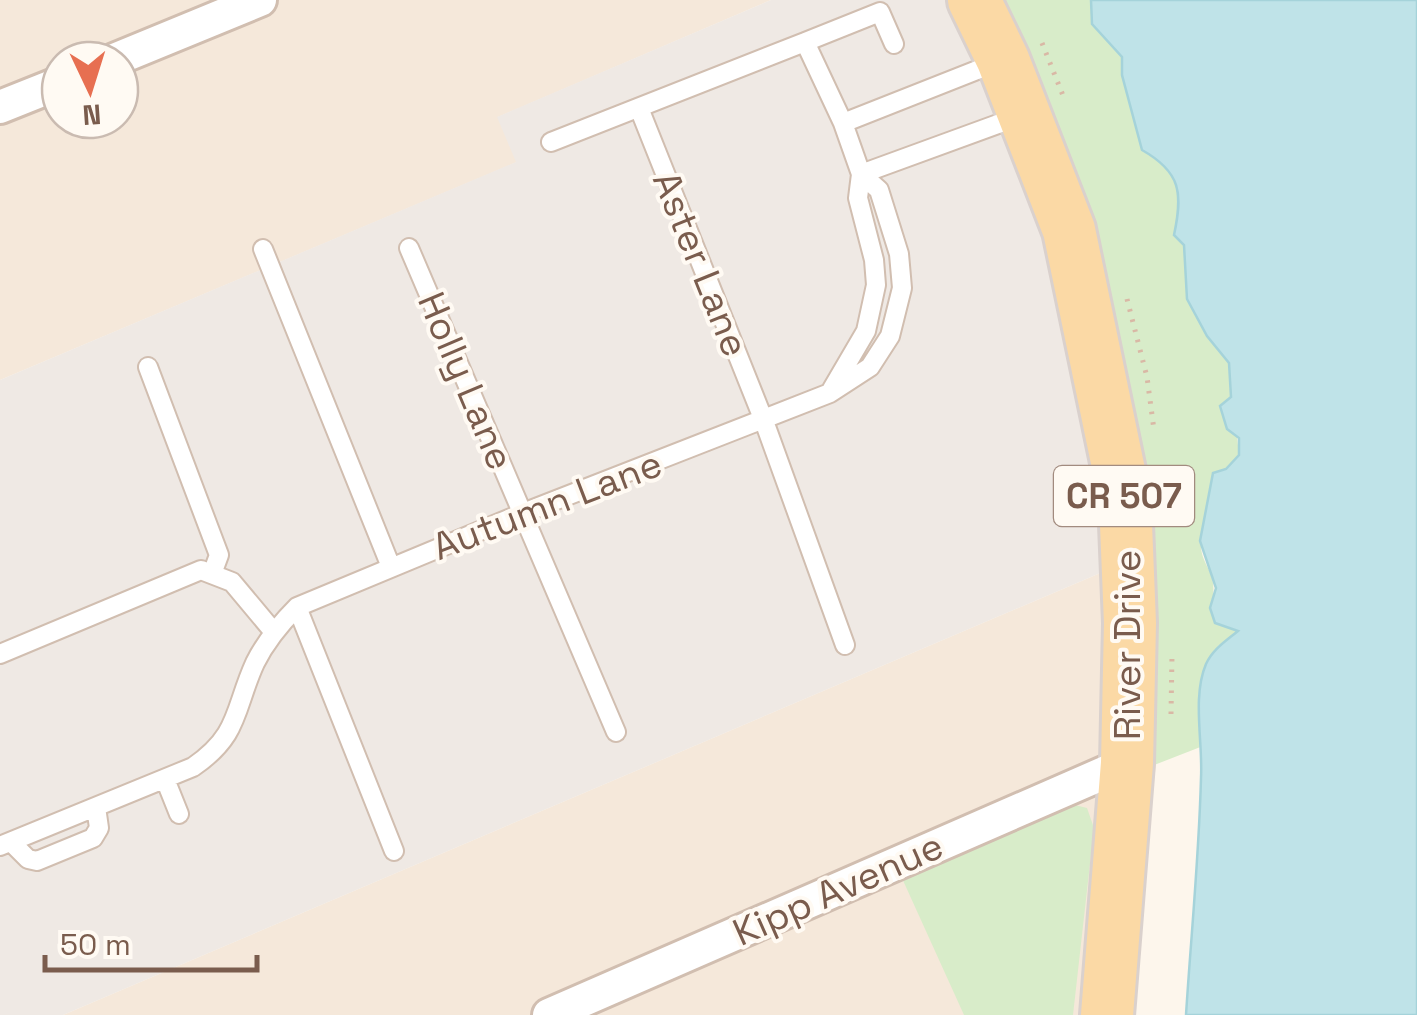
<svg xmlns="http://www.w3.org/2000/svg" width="1417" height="1015" font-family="'Space Grotesk',sans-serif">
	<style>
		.residential { fill: #f5e8da; fill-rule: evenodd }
		.industrial { fill: #efe9e4 }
		.green { fill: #d8ecc9 }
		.water { fill: #bfe3e8; stroke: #a5d3da; stroke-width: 2.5 }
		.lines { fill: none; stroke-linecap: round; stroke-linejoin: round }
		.lane-casing { stroke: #d1beb0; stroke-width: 22 }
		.street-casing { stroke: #d1beb0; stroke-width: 38 }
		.primary-casing { stroke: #dad1cd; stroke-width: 58 }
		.path { stroke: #d9b8a5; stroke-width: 5; stroke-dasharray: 2.5 8; stroke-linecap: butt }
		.lane { stroke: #fff; stroke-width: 18 }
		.street { stroke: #fff; stroke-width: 32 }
		.primary { stroke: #fbd9a5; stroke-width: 52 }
		.labels { text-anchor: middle; stroke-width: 8; stroke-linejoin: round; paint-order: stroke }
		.shield { fill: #fffaf3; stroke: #a28b7f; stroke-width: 2.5 }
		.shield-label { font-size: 35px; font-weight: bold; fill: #7a5c4d }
		.street-label { font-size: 38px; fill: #7a5c4d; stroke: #fffaf3 }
	</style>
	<rect width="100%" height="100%" fill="#fdf6ec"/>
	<!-- residential -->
	<path class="residential" d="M0 0H771L498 117 517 162 0 380ZM60 60H120V120H60Z
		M1126 562 1164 692 1128 1015H63Z"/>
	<!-- industrial -->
	<path class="industrial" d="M771 0H962L1021 121 1126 562 63 1015H0V380L516 162 497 117Z"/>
	<!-- green -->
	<path class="green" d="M969 0H1091L1093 24 1122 57V75L1176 185 1181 203 1174 234 1184 245 1185 272 1207 336 1229 363 1239 455C1227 469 1202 522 1201 541 1199 568 1222 571 1210 608L1239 631 1218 646 1199 696 1203 746 1126 776 1125 500 1069 230Z
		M1071 804 1087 808 1094 828 1073 1015H964L901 876Z"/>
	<!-- water -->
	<path class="water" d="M1091 0H1417V1015H1186C1191 936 1199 857 1201 778 1203 742 1192 697 1206 664 1213 649 1226 641 1238 631L1215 623 1210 608 1216 588 1200 541 1213 473 1226 469 1239 455V438L1227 429 1220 406 1231 397 1229 363 1207 336 1187 299 1184 245 1174 235C1183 193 1181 172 1142 150L1122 75V57L1092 24Z"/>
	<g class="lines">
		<defs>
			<path id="lane" d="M805 42 880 12 894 44
				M639 108 764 421 845 645
				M843 123 1000 61
				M551 142 805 42 843 123 861 174 858 198 874 260 876 285 866 331 832 389
				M861 174 1020 116
				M409 248 616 732
				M263 249 391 567
				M148 367 219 555 212 574
				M297 607 394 851
				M0 654 201 570 232 582 273 631
				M165 779 179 814
				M11 842 28 859 37 861 93 838 99 828 96 807
				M0 846 193 767C240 735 234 709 255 663 266 641 280 624 297 607L523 513 830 393 870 367 890 336 902 288 899 254 879 190 861 174"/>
			<path id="street" d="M114 60 260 0
				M0 107 60 83
				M549 1015 1127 763"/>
			<path id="primary" d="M974 0 1003 60 1069 230 1125 500 1130 623 1127 763 1107 1015"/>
		</defs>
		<!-- lane casing -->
		<use href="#lane" class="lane-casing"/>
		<!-- street casing -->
		<use href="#street" class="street-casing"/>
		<!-- primary casing -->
		<use href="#primary" class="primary-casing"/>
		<!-- path -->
		<path class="path" d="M1042 43 1064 98
			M1127 299 1147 377 1154 430
			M1171 714 1172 655"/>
		<!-- lane -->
		<use href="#lane" class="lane"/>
		<!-- street -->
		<use href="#street" class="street"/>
		<!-- primary -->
		<use href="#primary" class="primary"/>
	</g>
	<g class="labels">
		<!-- shield labels -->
		<rect class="shield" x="1054" y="466" width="140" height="60" rx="8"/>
		<g class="shield-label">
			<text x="1124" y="508">CR 507</text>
		</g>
		<!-- street labels -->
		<g class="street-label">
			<text transform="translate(701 264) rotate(68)" y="13">Aster Lane</text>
			<text transform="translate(466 381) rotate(67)" y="13">Holly Lane</text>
			<text transform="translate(547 505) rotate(-21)" y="13">Autumn Lane</text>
			<text transform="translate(1127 645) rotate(-90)" y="13">River Drive</text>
			<text transform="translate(838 889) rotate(-24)" y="13">Kipp Avenue</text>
		</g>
	</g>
	<!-- north arrow -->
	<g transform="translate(90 90) rotate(176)"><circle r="48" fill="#fffaf3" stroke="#cabbb1" stroke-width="2.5"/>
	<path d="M0-8L18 38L0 25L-18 38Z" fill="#e76f51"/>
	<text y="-15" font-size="28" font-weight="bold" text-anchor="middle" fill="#7a5c4d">N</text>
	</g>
	<!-- scale -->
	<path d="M45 955v15h212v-15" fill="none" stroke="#7a5c4d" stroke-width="5"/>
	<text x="60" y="955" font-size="30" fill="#7a5c4d" stroke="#fffaf3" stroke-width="8" paint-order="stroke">50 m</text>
</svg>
